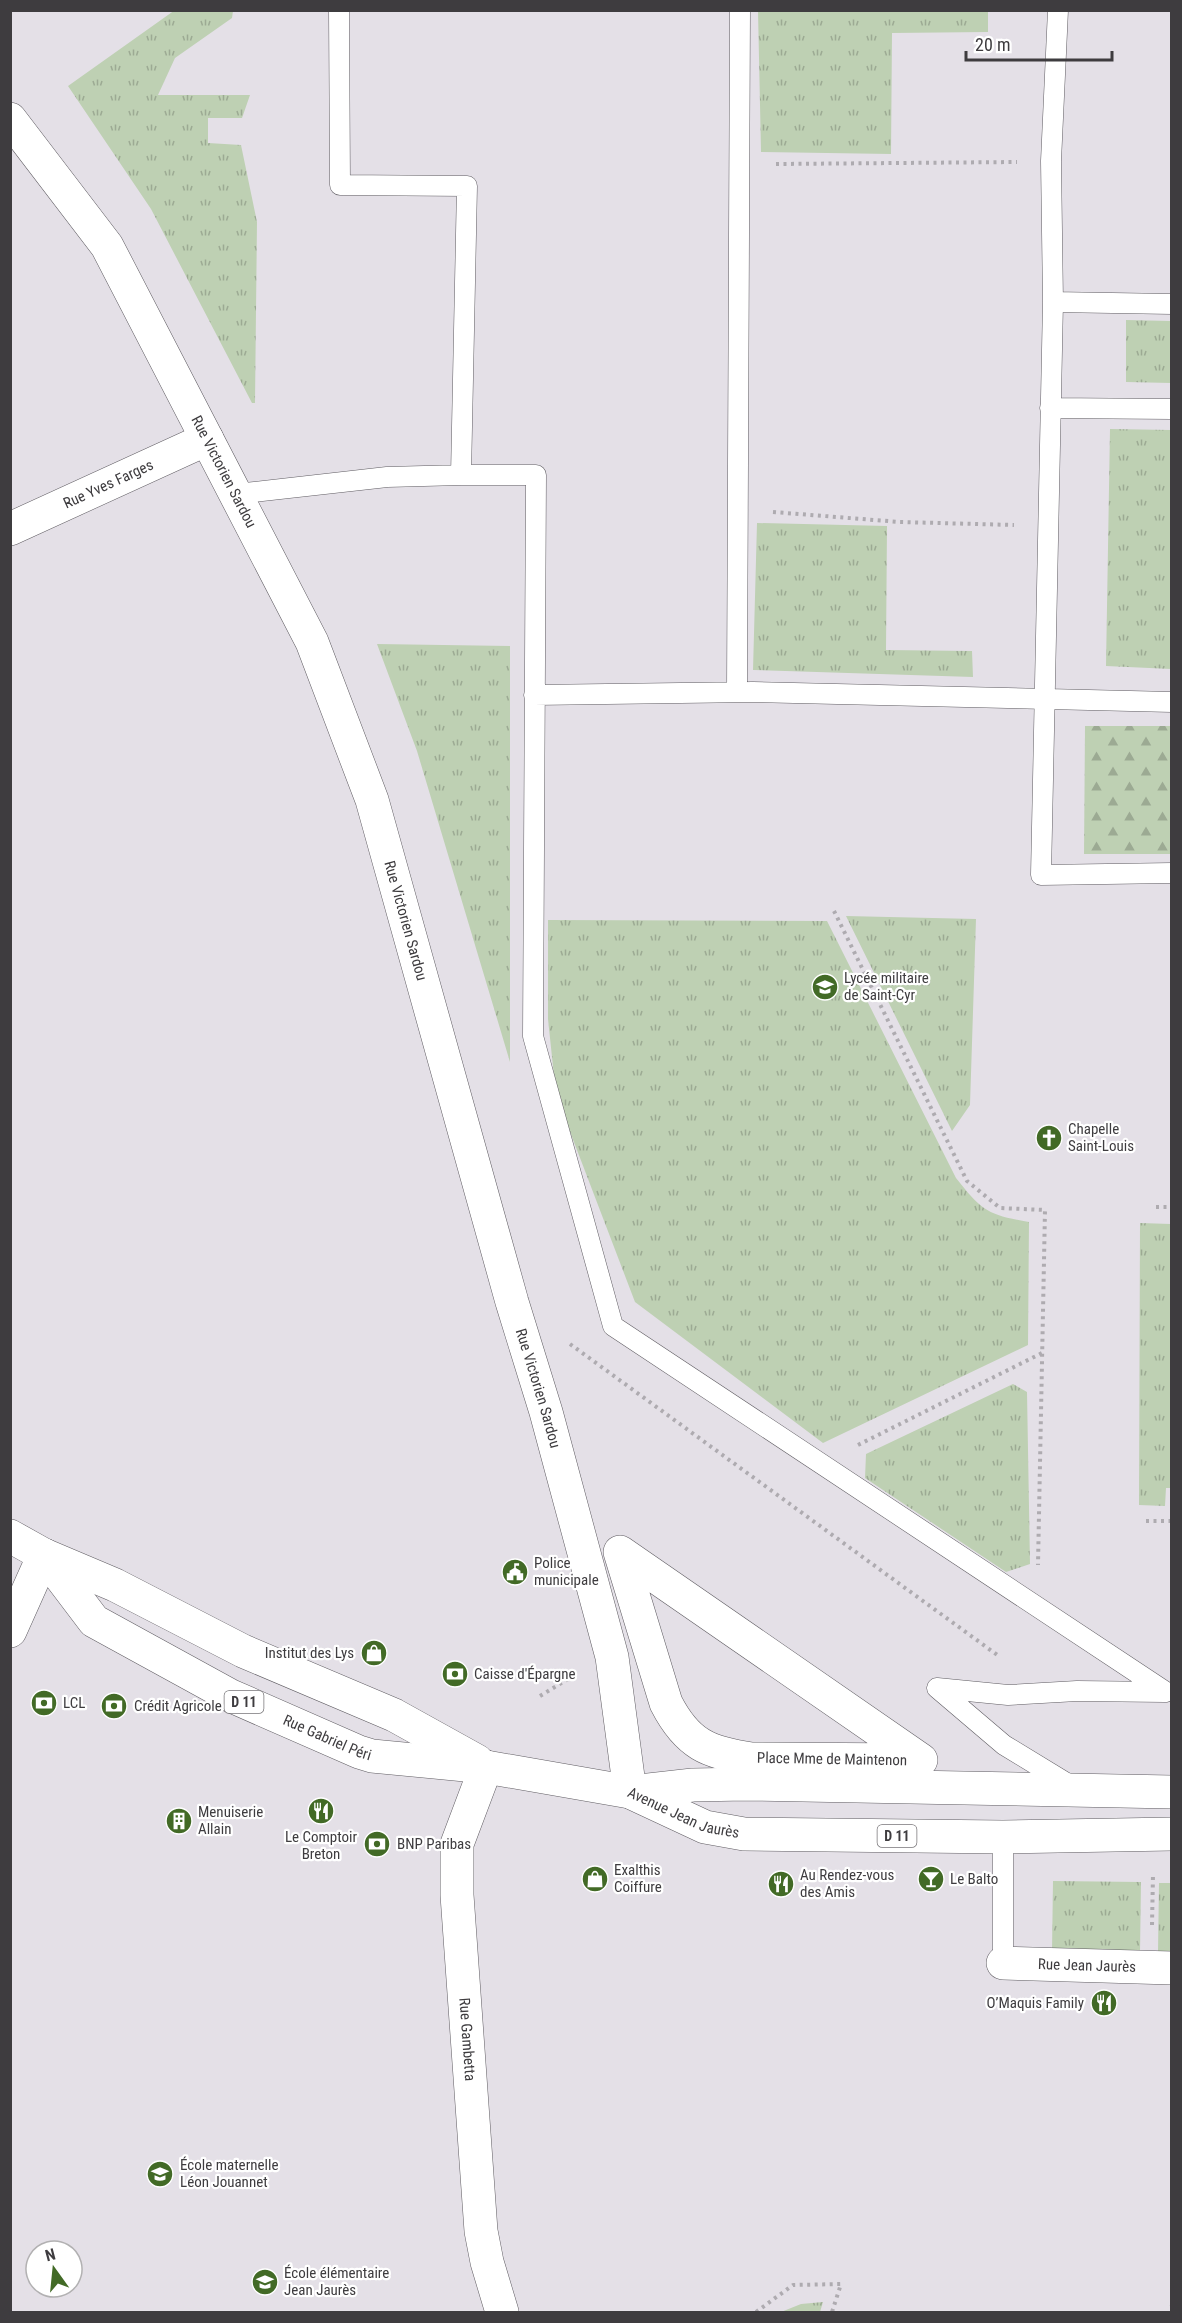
<svg xmlns="http://www.w3.org/2000/svg" width="1182" height="2323" font-family="'Roboto Condensed',sans-serif">
	<style>
		.grass { fill: url(#grass-tufts) }
		.forest { fill: url(#forest-firs) }
		.lines { fill: none; stroke-linecap: round; stroke-linejoin: round }
		.lane-casing { stroke: #5f5c62; stroke-width: 21 }
		.street-casing { stroke: #5f5c62; stroke-width: 34 }
		.secondary-casing { stroke: #5f5c62; stroke-width: 34 }
		.primary-casing { stroke: #5f5c62; stroke-width: 34 }
		.path { stroke: #aeabb0; stroke-width: 4; stroke-dasharray: 3 4.5; stroke-linecap: butt }
		.lane { stroke: #fff; stroke-width: 20 }
		.street { stroke: #fff; stroke-width: 33 }
		.secondary { stroke: #fff; stroke-width: 33 }
		.primary { stroke: #fff; stroke-width: 33 }
		.labels { text-anchor: middle; stroke-width: 4.5; stroke-linejoin: round; paint-order: stroke }
		.shield { fill: #fff; stroke: #787679; stroke-width: 1.5 }
		.shield-label { font-size: 14px; font-weight: bold; fill: #3e3c3f }
		.street-label { font-size: 15px; fill: #3e3c3f; stroke: #fff }
		.poi-label { font-size: 15px; fill: #3e3c3f; stroke: #fff; text-anchor: start }
	</style>
	<defs>
		<pattern id="grass-tufts" width="24" height="20" patternUnits="userSpaceOnUse" patternTransform="scale(1.5)"><rect width="24" height="20" fill="#bed0b3"/><path d="M3 7l-1-3M5 7V3M7 7l1-3M15 17l-1-3M17 17v-4M19 17l1-3" fill="none" stroke="#9caa93"/></pattern>
		<pattern id="forest-firs" width="22" height="20" patternUnits="userSpaceOnUse" patternTransform="scale(1.5)"><rect width="22" height="20" fill="#bed0b3"/><path d="M5 1l3.5 6h-7zM16 11l3.5 6h-7z" fill="#9caa93"/></pattern>
	</defs>
	<rect width="100%" height="100%" fill="#e4e0e7"/>
	<!-- grass -->
	<path class="grass" d="M175 10 233 11 232 18 175 58 158 95H250L242 118H208V143L241 145 257 222 255 403H252L151 209 68 86Z
		M758 11H988V32L892 33 891 154 761 152Z
		M1126 320 1171 321V383L1126 382Z
		M1110 429 1171 430V669L1106 666Z
		M757 523 887 526 886 650 972 651 973 677 753 670Z
		M377 644 510 646V1062L417 751Z
		M846 916 976 919 970 1105 952 1131Z
		M548 920 827 921 956 1178C982 1211 988 1215 1029 1222L1028 1345 823 1443 635 1302 556 1095 548 1019Z
		M1140 1223 1171 1224 1172 1488H1166L1165 1506 1139 1505Z
		M1013 1384 1027 1392 1030 1564 1006 1572 865 1478 866 1454Z
		M1053 1881 1141 1882 1140 1952 1052 1951Z
		M1159 1883H1171V1951H1158Z
		M823 2302 820 2312H781L801 2304Z"/>
	<!-- forest -->
	<path class="forest" d="M1085 726H1171V854H1084Z"/>
	<g class="lines">
		<defs>
			<path id="lane" d="M1058 10 1051 161 1053 302 1041 875 1172 873
				M1053 302 1172 304
				M1050 408 1172 409
				M461 475H536L533 1036 613 1326 1166 1692
				M236 494 387 477 461 475 467 186 340 185 339 10
				M737 692 740 10
				M534 695 753 692 1172 702
				M937 1688 1008 1695 1077 1691 1165 1692
				M937 1688 1004 1745 1073 1787
				M1003 1963V1837"/>
			<g id="street">
				<path id="s1" d="M10 529 207 439"/>
				<path d="M620 1552 633 1561 921 1760 752 1759C708 1753 687 1744 666 1703Z"/>
				<path d="M10 1631 44 1555"/>
				<path id="s2" d="M486 1767 457 1844V1895L481 2231 487 2262 502 2312"/>
				<path id="s3" d="M1003 1963 1172 1968"/>
			</g>
			<g id="secondary">
				<path id="s4" d="M10 119 107 246 312 642 372 800 512 1302 546 1412 612 1657 630 1792"/>
			</g>
			<g id="primary">
				<path d="M10 1536 44 1555 115 1585 243 1651 394 1715 477 1761"/>
				<path id="s5" d="M44 1555 94 1621 229 1695 359 1752 372 1756 486 1767 630 1792 705 1827 744 1834 1003 1837 1172 1834"/>
				<path d="M631 1792 693 1785 746 1784 1172 1792"/>
			</g>
		</defs>
		<!-- lane casing -->
		<use href="#lane" class="lane-casing"/>
		<!-- street casing -->
		<use href="#street" class="street-casing"/>
		<!-- secondary casing -->
		<use href="#secondary" class="secondary-casing"/>
		<!-- primary casing -->
		<use href="#primary" class="primary-casing"/>
		<!-- path -->
		<path class="path" d="M776 164 1017 162
			M773 512 900 522 1014 525
			M834 911 967 1181 1000 1208 1045 1210 1038 1565
			M1156 1207H1172
			M570 1344 1000 1657
			M858 1445 1042 1353
			M1146 1521H1172
			M540 1696 568 1679
			M1152 1925 1153 1875
			M1171 2304 1172 2305
			M756 2312 793 2285 841 2284 832 2312"/>
		<!-- lane -->
		<use href="#lane" class="lane"/>
		<!-- street -->
		<use href="#street" class="street"/>
		<!-- secondary -->
		<use href="#secondary" class="secondary"/>
		<!-- primary -->
		<use href="#primary" class="primary"/>
	</g>
	<!-- icons -->
	<defs>
		<symbol id="school-disc" viewBox="-11 -11 22 22"><circle r="9.5" fill="#426a26" stroke="#fff"/><path d="M0-5L7-2L0 1L-7-2ZM-4 1L0 2.5L4 1V4Q0 6-4 4Z" fill="#fff"/></symbol>
		<symbol id="church-disc" viewBox="-11 -11 22 22"><circle r="9.5" fill="#426a26" stroke="#fff"/><path d="M-1.2-6h2.4v3.5h3.3v2.4h-3.3V6h-2.4V-.1h-3.3v-2.4h3.3Z" fill="#fff"/></symbol>
		<symbol id="civic-disc" viewBox="-11 -11 22 22"><circle r="9.5" fill="#426a26" stroke="#fff"/><path d="M-.6-6.5H3V-4.5H.6V-3L4-1V1h2V6H-6V1h2V-1L-.6-3ZM-1.2 2.5V6h2.4V2.5Z" fill="#fff"/></symbol>
		<symbol id="shop-disc" viewBox="-11 -11 22 22"><circle r="9.5" fill="#426a26" stroke="#fff"/><path d="M-5-2.5h2.3a2.7 3.5 0 0 1 5.4 0H5L5.5 6h-11ZM-1.5-2.5h3a1.5 2.3 0 0 0-3 0Z" fill="#fff"/></symbol>
		<symbol id="bank-disc" viewBox="-11 -11 22 22"><circle r="9.5" fill="#426a26" stroke="#fff"/><path d="M-6-4H6V4H-6ZM0-2.3a2.3 2.3 0 1 0 0 4.6a2.3 2.3 0 1 0 0-4.6Z" fill="#fff"/></symbol>
		<symbol id="restaurant-disc" viewBox="-11 -11 22 22"><circle r="9.5" fill="#426a26" stroke="#fff"/><path d="M-5-6h1v4h1v-4h1v4h1v-4h1v5L-1.5 .5V6h-2V.5L-5-1ZM5-6V6H3V1.5H1.5Q1.5-4 5-6Z" fill="#fff"/></symbol>
		<symbol id="building-disc" viewBox="-11 -11 22 22"><circle r="9.5" fill="#426a26" stroke="#fff"/><path d="M-4-6H4V6H1V3H-1V6H-4ZM-2.5-4.3h1.7v1.8h-1.7ZM.8-4.3h1.7v1.8H.8ZM-2.5-1h1.7V.8h-1.7ZM.8-1h1.7V.8H.8Z" fill="#fff"/></symbol>
		<symbol id="bar-disc" viewBox="-11 -11 22 22"><circle r="9.5" fill="#426a26" stroke="#fff"/><path d="M-6-5H6L.8 .8V4.5H3.5V6h-7V4.5H-.8V.8Z" fill="#fff"/></symbol>
	</defs>
	<g fill-rule="evenodd">
		<use href="#school-disc" x="810" y="972" width="30" height="30"/>
		<use href="#church-disc" x="1034" y="1123" width="30" height="30"/>
		<use href="#civic-disc" x="500" y="1557" width="30" height="30"/>
		<use href="#shop-disc" x="359" y="1638" width="30" height="30"/>
		<use href="#bank-disc" x="440" y="1659" width="30" height="30"/>
		<use href="#bank-disc" x="29" y="1688" width="30" height="30"/>
		<use href="#bank-disc" x="99" y="1691" width="30" height="30"/>
		<use href="#restaurant-disc" x="306" y="1796" width="30" height="30"/>
		<use href="#building-disc" x="164" y="1806" width="30" height="30"/>
		<use href="#bank-disc" x="362" y="1829" width="30" height="30"/>
		<use href="#shop-disc" x="580" y="1864" width="30" height="30"/>
		<use href="#bar-disc" x="916" y="1864" width="30" height="30"/>
		<use href="#restaurant-disc" x="766" y="1869" width="30" height="30"/>
		<use href="#restaurant-disc" x="1089" y="1988" width="30" height="30"/>
		<use href="#school-disc" x="145" y="2159" width="30" height="30"/>
		<use href="#school-disc" x="250" y="2267" width="30" height="30"/>
	</g>
	<g class="labels">
		<!-- shield labels -->
		<g class="shield">
			<rect x="224.5" y="1691" width="39" height="22" rx="4.5"/>
			<rect x="877.5" y="1825" width="39" height="22" rx="4.5"/>
		</g>
		<g class="shield-label">
			<text x="244" y="1707">D 11</text>
			<text x="897" y="1841">D 11</text>
		</g>
		<!-- street labels -->
		<g class="street-label">
			<text dy="5" stroke="none"><textPath href="#s4" startOffset="414">Rue Victorien Sardou</textPath></text>
			<text dy="5" stroke="none"><textPath href="#s1" startOffset="108">Rue Yves Farges</textPath></text>
			<text dy="5" stroke="none"><textPath href="#s4" startOffset="900">Rue Victorien Sardou</textPath></text>
			<text dy="5" stroke="none"><textPath href="#s4" startOffset="1386">Rue Victorien Sardou</textPath></text>
			<text dy="5" stroke="none"><textPath href="#s5" startOffset="344">Rue Gabriel Péri</textPath></text>
			<text transform="translate(832 1759) rotate(1)" y="5">Place Mme de Maintenon</text>
			<text dy="5" stroke="none"><textPath href="#s5" startOffset="711">Avenue Jean Jaurès</textPath></text>
			<text dy="5" stroke="none"><textPath href="#s3" startOffset="84">Rue Jean Jaurès</textPath></text>
			<text dy="5" stroke="none"><textPath href="#s2" startOffset="278">Rue Gambetta</textPath></text>
		</g>
		<!-- poi labels -->
		<g class="poi-label">
			<text x="844" y="983">Lycée militaire<tspan x="844" dy="17">de Saint-Cyr</tspan></text>
			<text x="1068" y="1134">Chapelle<tspan x="1068" dy="17">Saint-Louis</tspan></text>
			<text x="534" y="1568">Police<tspan x="534" dy="17">municipale</tspan></text>
			<text x="354" y="1658" text-anchor="end">Institut des Lys</text>
			<text x="474" y="1679">Caisse d'Épargne</text>
			<text x="63" y="1708">LCL</text>
			<text x="134" y="1711">Crédit Agricole</text>
			<text x="198" y="1817">Menuiserie<tspan x="198" dy="17">Allain</tspan></text>
			<text x="321" y="1842" text-anchor="middle">Le Comptoir<tspan x="321" dy="17">Breton</tspan></text>
			<text x="397" y="1849">BNP Paribas</text>
			<text x="614" y="1875">Exalthis<tspan x="614" dy="17">Coiffure</tspan></text>
			<text x="800" y="1880">Au Rendez-vous<tspan x="800" dy="17">des Amis</tspan></text>
			<text x="950" y="1884">Le Balto</text>
			<text x="1084" y="2008" text-anchor="end">O’Maquis Family</text>
			<text x="180" y="2170">École maternelle<tspan x="180" dy="17">Léon Jouannet</tspan></text>
			<text x="284" y="2278">École élémentaire<tspan x="284" dy="17">Jean Jaurès</tspan></text>
		</g>
	</g>
	<!-- border -->
	<rect width="1182" height="2323" fill="none" stroke="#3e3c3f" stroke-width="24"/>
	<!-- north arrow -->
	<g transform="translate(54 2269) rotate(345)"><circle r="28" fill="#ffffff" stroke="#b2b1b2" stroke-width="1.5"/>
	<path d="M0-4.5L10 22L0 15L-10 22Z" fill="#426a26"/>
	<text y="-9" font-size="16" font-weight="bold" text-anchor="middle" fill="#3e3c3f">N</text>
	</g>
	<!-- scale -->
	<path d="M966 51v9h146v-9" fill="none" stroke="#3e3c3f" stroke-width="3"/>
	<text x="975" y="51" font-size="18" fill="#3e3c3f" stroke="#ffffff" stroke-width="4.5" paint-order="stroke">20 m</text>
</svg>
